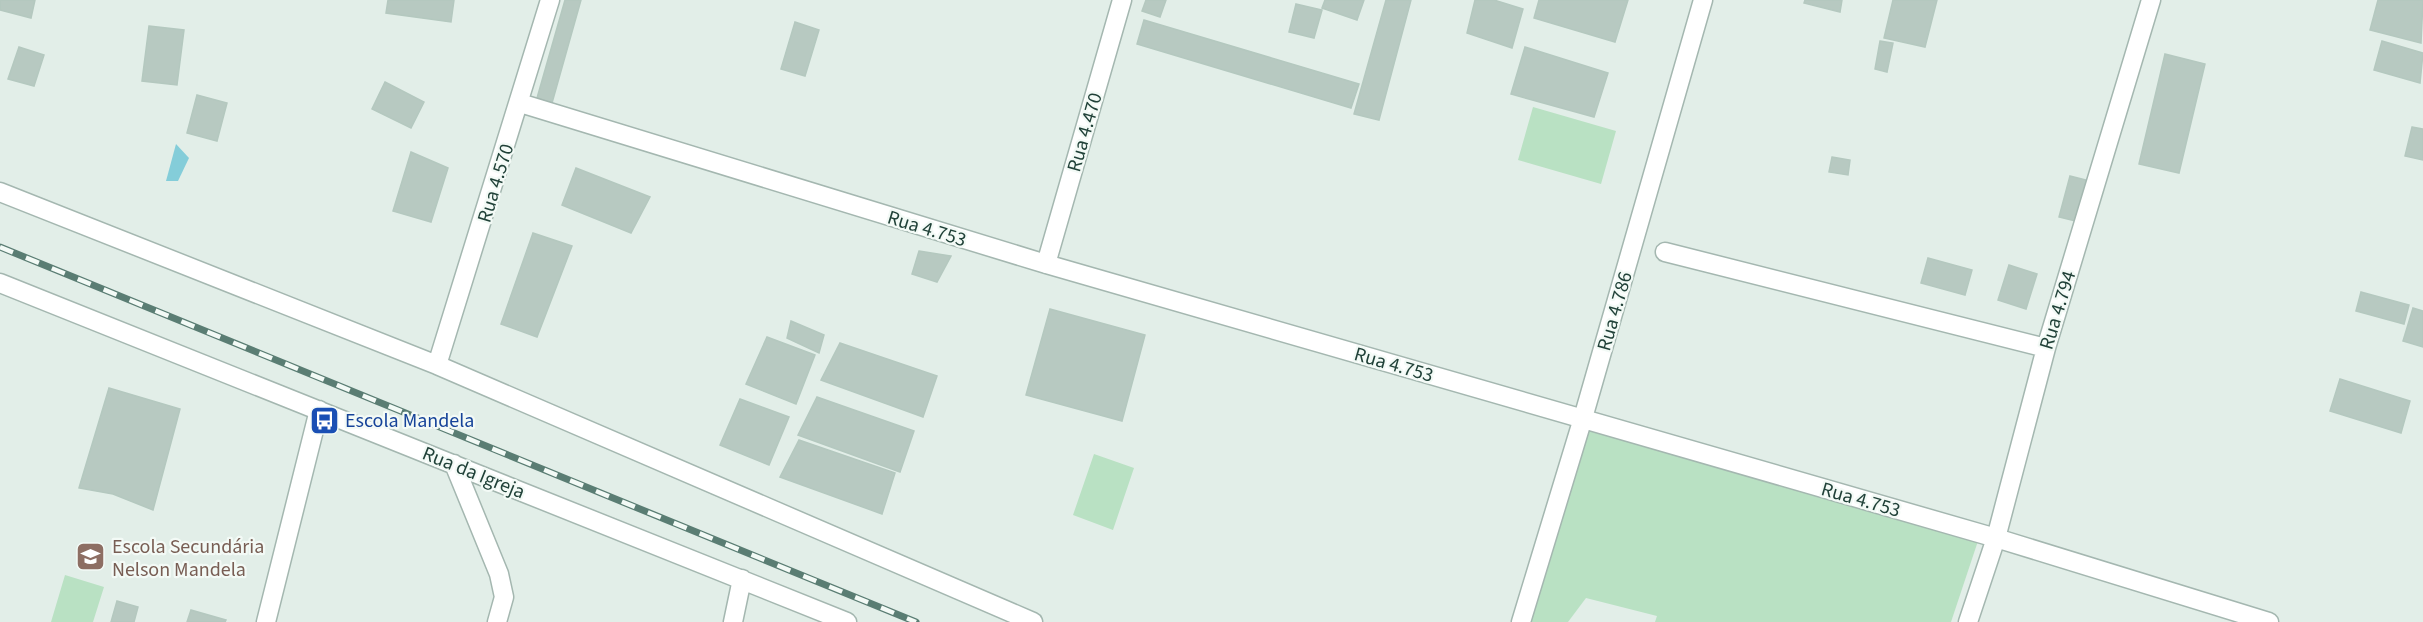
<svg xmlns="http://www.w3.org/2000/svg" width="2423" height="622" font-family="'Source Sans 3',sans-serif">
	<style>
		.green { fill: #b9e1c3 }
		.water { fill: #84cdd9 }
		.building { fill: #b7c9c1; stroke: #b4c8bf; stroke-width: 1.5 }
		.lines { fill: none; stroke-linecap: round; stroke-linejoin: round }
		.minor-casing { stroke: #a4b7b0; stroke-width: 21 }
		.minor { stroke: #fff; stroke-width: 18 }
		.rail-casing { stroke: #5a7d73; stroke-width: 7 }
		.rail { stroke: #f3faf6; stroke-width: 4.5; stroke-dasharray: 14; stroke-linecap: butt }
		.labels { text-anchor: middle; stroke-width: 4.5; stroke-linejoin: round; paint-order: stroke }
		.street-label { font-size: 20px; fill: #204138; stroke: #f3faf6 }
		.transit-label { font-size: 20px; fill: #164399; stroke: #f3faf6; text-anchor: start }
		.education-label { font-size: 20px; fill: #785e54; stroke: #f3faf6; text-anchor: start }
	</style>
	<rect width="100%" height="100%" fill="#e2eee8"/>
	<!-- green -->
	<path class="green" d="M1533 107 1616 131 1601 184 1518 160Z
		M1583 418 1978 541 1951 622H1655L1657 616 1586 598 1568 622H1528Z
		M1094 454 1134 468 1113 530 1073 515Z
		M65 575 104 587 93 622H51Z"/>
	<!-- water -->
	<path class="water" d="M176 144 189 158 178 181H166Z"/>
	<!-- building -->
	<path class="building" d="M0 0H35L31 18 0 10Z
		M388 0H454L451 22 386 13Z
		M565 0H581L552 103 537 98Z
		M1146 0H1166L1160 17 1142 11Z
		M1325 0H1364L1357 20 1322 8Z
		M1386 0H1411L1379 120 1354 114Z
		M1475 0H1494L1523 9 1512 48 1467 33Z
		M1539 0H1628L1615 42 1534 18Z
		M1805 0H1842L1840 12 1804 3Z
		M1893 0H1937L1925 47 1884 38Z
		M2378 0H2423L2421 43 2370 30Z
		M1296 4 1322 10 1314 38 1289 32Z
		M1144 20 1359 84 1351 108 1137 44Z
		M795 22 819 30 805 76 781 69Z
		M149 26 184 30 177 85 142 81Z
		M1880 41 1893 43 1887 72 1875 69Z
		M2382 41 2423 53 2420 83 2374 70Z
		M19 47 44 55 34 86 8 79Z
		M1525 47 1608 73 1594 117 1511 94Z
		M2165 54 2205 64 2179 173 2139 164Z
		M385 82 424 102 411 128 372 109Z
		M197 95 227 103 217 141 187 133Z
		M2412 127 2423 129V160L2405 156Z
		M411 152 448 168 431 222 393 211Z
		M1832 157 1850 160 1848 175 1829 172Z
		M576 168 650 197 631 233 562 205Z
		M2070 176 2090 181 2080 222 2059 217Z
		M533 233 572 246 537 337 501 324Z
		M919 251 951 256 937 282 912 274Z
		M1928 258 1972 270 1965 295 1921 283Z
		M2009 265 2037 274 2026 309 1998 300Z
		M2361 292 2409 305 2404 324 2356 311Z
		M2413 308 2423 311V347L2403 341Z
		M1050 309 1145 335 1122 421 1026 395Z
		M791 321 824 335 819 353 787 338Z
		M767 337 815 355 796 404 746 384Z
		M840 343 937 376 923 417 821 380Z
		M2340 379 2410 401 2401 433 2330 411Z
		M109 388 180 409 153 510 113 494 79 488Z
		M817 397 914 431 900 472 798 435Z
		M740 399 789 417 769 465 720 445Z
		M799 440 895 473 882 514 780 477Z
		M117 601 138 607 134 622H111Z
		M191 610 226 620 225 622H187Z"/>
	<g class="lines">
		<defs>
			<path id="minor" d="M520 103 1046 264 1996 538 2269 622
				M0 192 437 365 1033 622
				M1665 252 2046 348
				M1046 264 1122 0
				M0 283 847 622
				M437 365 550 0
				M454 464 499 574 504 597 497 622
				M266 622 319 410
				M733 622 742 579
				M1521 622 1583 418 1703 0
				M1968 622 1996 538 2046 348 2151 0"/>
		</defs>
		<!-- minor casing -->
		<use href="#minor" class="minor-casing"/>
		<!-- minor -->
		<use href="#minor" class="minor"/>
		<defs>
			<path id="rail" d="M0 247 916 622"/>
		</defs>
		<!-- rail casing -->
		<use href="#rail" class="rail-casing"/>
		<!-- rail -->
		<use href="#rail" class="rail"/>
	</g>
	<!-- icons -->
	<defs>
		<symbol id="bus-square" viewBox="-11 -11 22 22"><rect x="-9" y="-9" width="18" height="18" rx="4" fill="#1a4fb4" stroke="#f3faf6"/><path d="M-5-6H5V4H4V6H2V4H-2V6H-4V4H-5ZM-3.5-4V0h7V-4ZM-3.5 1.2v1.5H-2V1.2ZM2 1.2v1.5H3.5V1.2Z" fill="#fff"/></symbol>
		<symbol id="school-square" viewBox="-11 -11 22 22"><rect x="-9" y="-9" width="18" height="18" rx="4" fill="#8d6e63" stroke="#f3faf6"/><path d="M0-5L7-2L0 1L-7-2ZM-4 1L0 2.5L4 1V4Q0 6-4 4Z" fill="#fff"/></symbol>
	</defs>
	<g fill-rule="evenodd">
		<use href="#bus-square" x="308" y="404" width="33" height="33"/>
		<use href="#school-square" x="74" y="540" width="33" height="33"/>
	</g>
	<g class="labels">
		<!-- street labels -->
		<g class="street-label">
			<text transform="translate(1084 132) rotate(-74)" y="7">Rua 4.470</text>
			<text transform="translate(495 183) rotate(-73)" y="7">Rua 4.570</text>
			<text transform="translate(927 228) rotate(17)" y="7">Rua 4.753</text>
			<text transform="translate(2057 310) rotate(-73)" y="7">Rua 4.794</text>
			<text transform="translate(1614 311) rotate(-74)" y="7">Rua 4.786</text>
			<text transform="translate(1394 364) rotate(16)" y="7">Rua 4.753</text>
			<text transform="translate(474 472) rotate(22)" y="7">Rua da Igreja</text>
			<text transform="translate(1861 499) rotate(16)" y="7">Rua 4.753</text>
		</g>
		<!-- transit labels -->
		<g class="transit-label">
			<text x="345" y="427">Escola Mandela</text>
		</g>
		<!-- education labels -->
		<g class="education-label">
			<text x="112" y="553">Escola Secundária<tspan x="112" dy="23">Nelson Mandela</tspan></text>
		</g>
	</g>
</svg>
